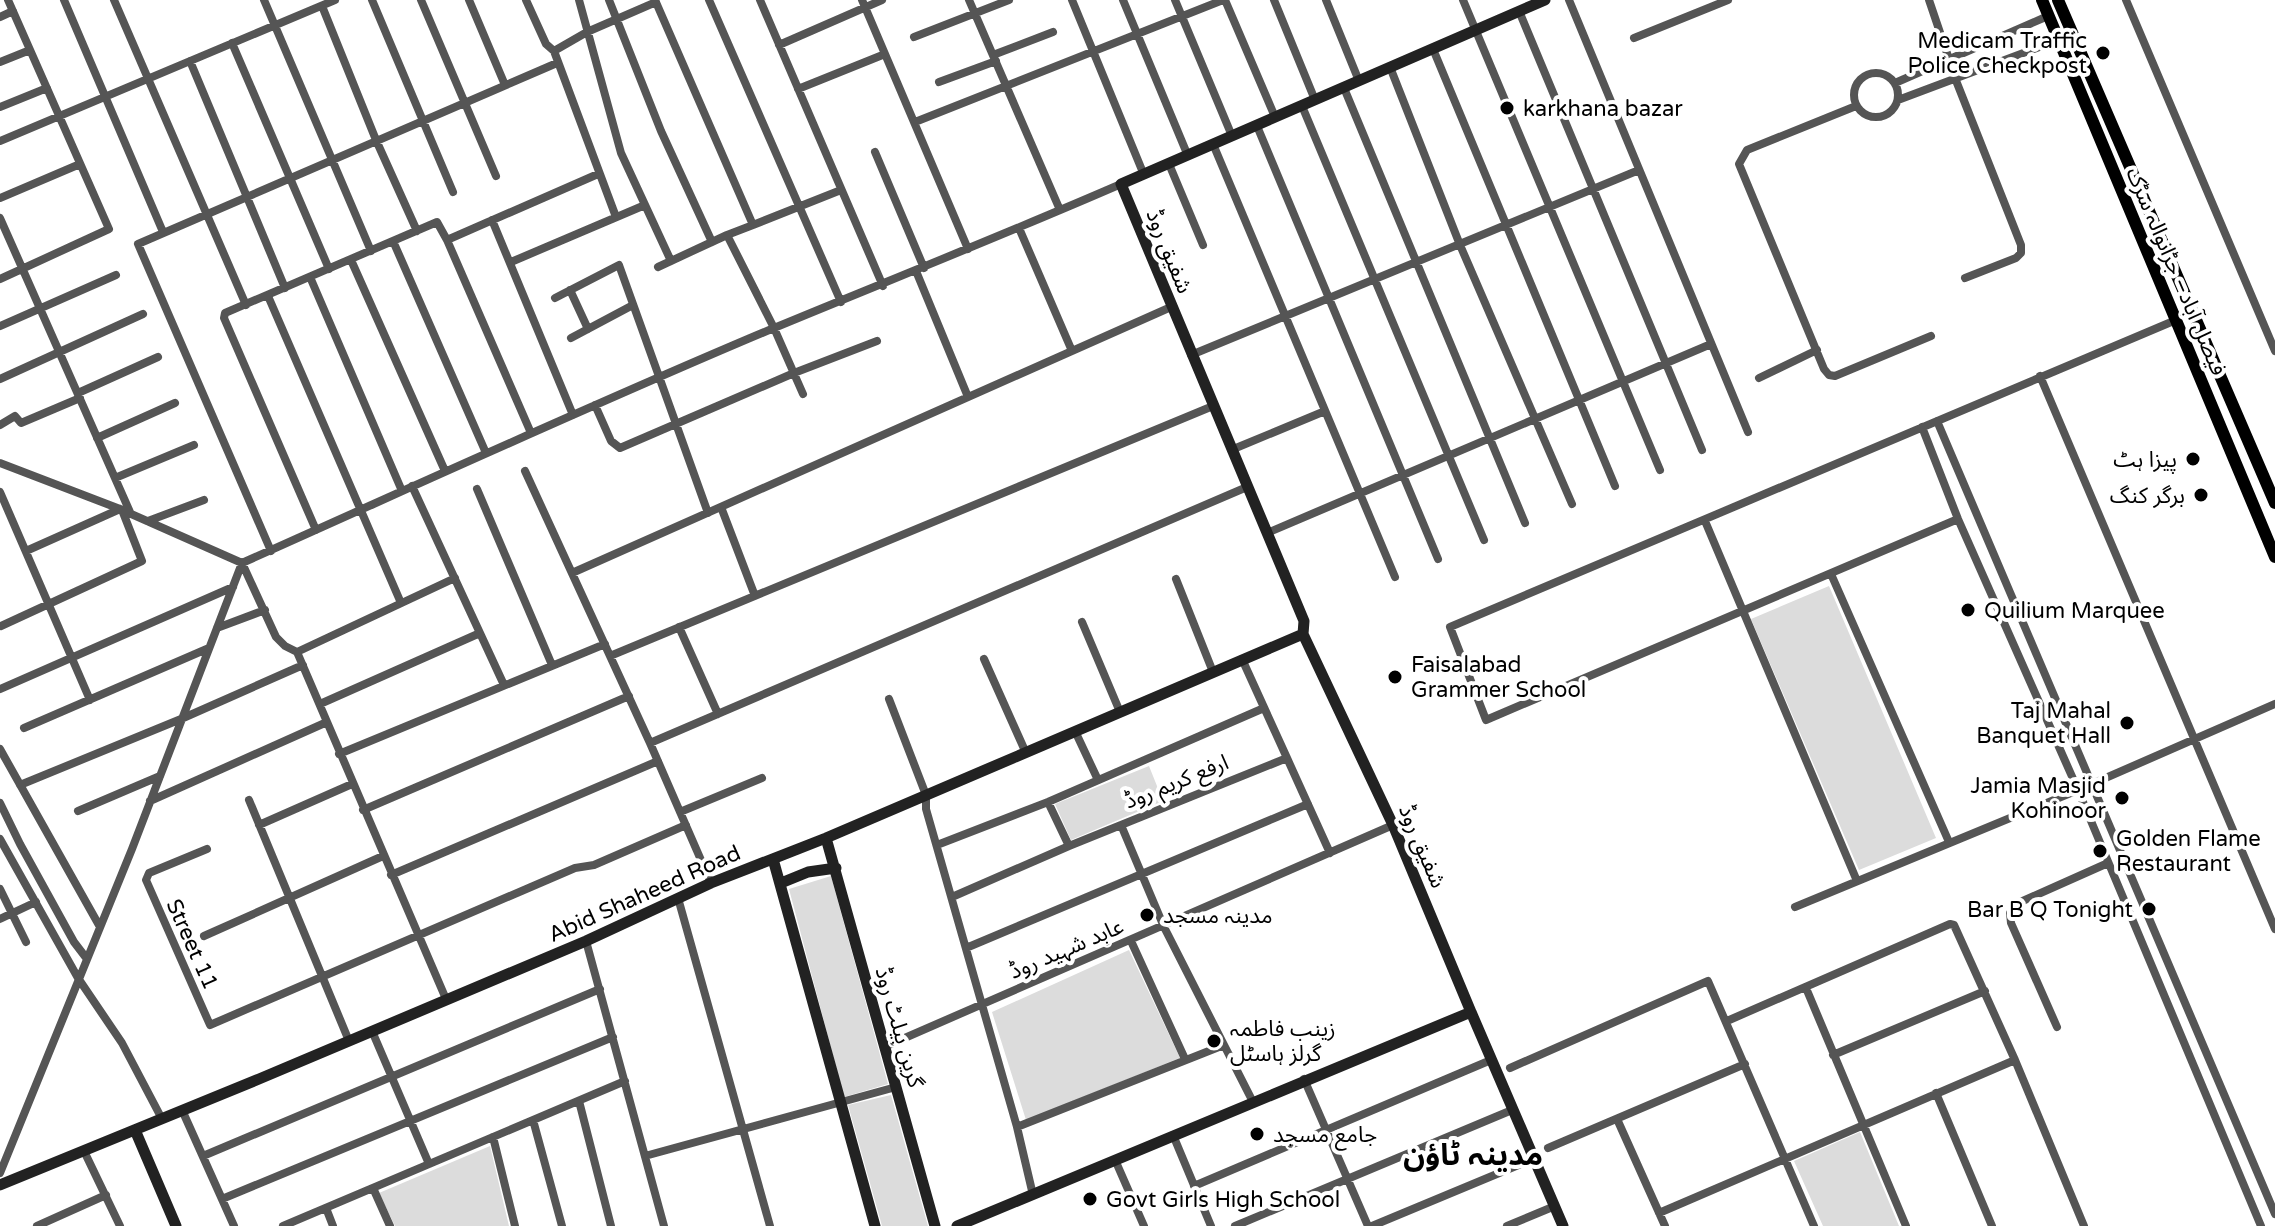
<svg xmlns="http://www.w3.org/2000/svg" width="2275" height="1226" font-family="'Varela Round','Noto Sans Arabic',sans-serif">
	<style>
		.green { fill: #dcdcdc }
		.lines { fill: none; stroke-linecap: round; stroke-linejoin: round }
		.street { stroke: #555; stroke-width: 8 }
		.secondary { stroke: #222; stroke-width: 11 }
		.primary { stroke: #000; stroke-width: 12 }
		.poi-dot { fill: #000; stroke: #fff; stroke-width: 3 }
		.labels { text-anchor: middle; stroke-width: 8; stroke-linejoin: round; paint-order: stroke }
		.poi-label { font-size: 22px; fill: #000; stroke: #fff; text-anchor: start }
		.street-label { font-size: 22px; fill: #000; stroke: #fff }
		.district-label { font-size: 30px; font-weight: bold; fill: #000; stroke: #fff }
	</style>
	<rect width="100%" height="100%" fill="#fff"/>
	<!-- green -->
	<path class="green" d="M1829 586 1936 838 1859 870 1751 619Z
		M1149 766 1163 801 1071 840 1055 804Z
		M831 876 888 1084 844 1097 789 889Z
		M1129 950 1180 1058 1026 1120 992 1012Z
		M891 1095 928 1226H882L848 1105Z
		M1860 1132 1899 1226H1823L1794 1161Z
		M490 1146 509 1226H395L379 1193Z"/>
	<g class="lines">
		<!-- street -->
		<path class="street" d="M64 0 163 232
			M114 0 246 305
			M264 0 371 251
			M372 0 453 192
			M421 0 496 176
			M469 0 505 85
			M526 0 546 44 554 51 616 217
			M579 0 621 153 671 261
			M609 0 661 131 712 242
			M655 0 753 225 727 235 774 328 803 394
			M709 0 841 302
			M760 0 883 286
			M862 0 968 249
			M969 0 1060 210
			M1072 0 1144 175
			M1123 0 1188 156
			M1175 0 1232 136
			M1225 0 1275 117
			M1274 0 1315 100
			M1326 0 1359 81
			M1463 0 1660 470
			M1569 0 1748 432
			M1929 0 1949 59
			M2126 0 2275 351
			M322 6 376 140 417 231
			M1519 11 1702 450
			M0 17 13 11
			M914 37 1009 0
			M1634 38 1728 0
			M232 43 329 269
			M779 45 882 0
			M1433 49 1615 486
			M554 51 587 32 656 2
			M993 55 1053 32
			M190 61 285 288
			M0 62 30 50
			M1390 67 1460 245 1572 504
			M1854 95a22 22 0 1 1 44 0a22 22 0 1 1-44 0Z
			M1955 78 2021 245V253L2016 258 1965 278
			M939 82 996 61
			M1895 83 2048 16
			M1344 88 1525 523
			M798 89 885 54
			M1898 100 2058 40
			M1302 106 1484 540
			M1856 106 1747 150 1739 164 1824 369 1829 375 1835 376 1931 336
			M0 107 47 88
			M915 122 1223 0
			M1257 126 1438 559
			M0 141 335 0
			M1213 144 1395 577
			M875 152 924 268
			M1169 164 1203 245
			M0 198 80 164
			M0 218 130 512
			M492 220 573 415
			M753 225 841 190
			M1019 228 1072 351
			M447 240 598 174
			M393 241 486 453
			M351 260 445 471
			M511 262 645 205
			M658 267 727 235
			M916 271 968 397
			M310 277 402 491
			M0 279 109 229 8 0
			M570 290 588 329
			M268 296 401 603
			M555 298 619 265 708 513
			M0 326 116 275
			M571 338 633 305
			M1191 355 1639 170
			M2040 376 2275 929
			M1759 378 1817 350
			M0 379 143 314
			M78 393 158 357
			M595 405 611 441 620 448 794 373 877 341
			M1937 421 2275 1214
			M0 425 15 416 21 423 80 398
			M1922 427 1958 519 2078 790 2261 1226
			M97 438 175 403
			M1231 450 1325 411
			M0 463 120 509 242 563 276 637 285 646 297 652
			M525 471 650 743 711 883
			M115 478 194 445
			M412 486 504 685
			M477 489 552 665
			M0 492 90 700
			M721 507 755 596
			M1958 519 1486 720 1450 627 2176 320
			M148 521 204 500
			M1705 521 1857 881
			M316 530 224 318 225 313 437 222 447 240 531 433
			M1267 533 1711 344
			M26 551 120 509
			M271 551 138 244 557 63
			M572 573 1171 307
			M1831 574 1949 842
			M1176 579 1213 672
			M1082 622 1120 712
			M1 626 142 561 122 510
			M679 627 718 714
			M217 628 265 610
			M610 656 1213 406
			M984 659 1026 753
			M1242 659 1287 758
			M0 689 233 587
			M889 699 926 795V809L1017 1127 1033 1195
			M320 704 480 633
			M24 728 209 648
			M1075 731 1098 780
			M650 743 1247 487
			M0 749 100 927
			M339 754 605 644
			M20 785 181 719 303 665
			M249 800 349 1041
			M150 801 327 722
			M1048 802 1069 846 1121 825
			M0 803 20 844 74 942 87 959
			M363 810 629 696
			M78 811 160 776
			M680 812 762 778
			M259 825 352 784
			M0 839 78 978 122 1043 162 1119
			M937 845 1048 802 1264 708
			M207 849 149 873 146 880 210 1025 575 868 594 865 686 825
			M391 875 658 761
			M0 889 26 942
			M952 897 1069 846
			M678 898 770 1226
			M1795 907 2078 790 2275 704
			M0 919 36 902
			M204 936 383 856
			M586 941 664 1226
			M1131 941 1185 1059
			M966 948 1308 804
			M1806 988 1906 1226
			M446 999 297 652 455 578
			M1727 1021 1950 924 1954 925 2015 1060 2084 1226
			M2057 1027 2011 923 2010 913 2016 904 2108 863
			M372 1031 429 1164
			M884 1047 1393 825
			M1833 1055 1985 991
			M1510 1068 1708 981 1814 1226
			M1304 1079 1368 1226
			M1936 1093 1992 1226
			M579 1101 611 1226
			M1253 1102 1164 927 1121 825 1287 758 1330 853
			M182 1110 234 1226
			M1617 1119 1665 1226
			M533 1120 562 1226
			M1017 1127 1224 1045
			M1173 1135 1211 1226
			M493 1137 515 1226
			M1548 1148 1745 1064
			M84 1151 120 1226
			M203 1156 600 989
			M645 1156 896 1087
			M1116 1162 1144 1226
			M0 1173 132 849 242 563C419 484 595 403 774 328 890 280 1006 234 1121 184
			M1194 1186 1491 1060
			M373 1188 390 1226
			M222 1199 613 1037
			M326 1208 333 1226
			M1659 1213 2015 1060
			M37 1226 106 1195
			M283 1226 625 1081
			M1235 1226 1512 1110
			M1372 1226 1533 1159
			M1507 1226 1555 1206"/>
		<!-- secondary -->
		<path class="secondary" d="M826 838 935 1226
			M773 859 875 1226
			M781 883 808 872 836 868
			M1471 1012 1563 1226
			M135 1130 176 1226
			M0 1185 259 1079 586 941 711 883 826 838 1303 634
			M957 1226 1471 1012 1393 825 1303 634 1304 621 1121 184 1545 0"/>
		<!-- primary -->
		<path class="primary" d="M2042 0 2275 557
			M2058 0 2275 503"/>
	</g>
	<!-- markers -->
	<g class="poi-dot">
		<circle cx="2103" cy="53" r="8"/>
		<circle cx="1507" cy="108" r="8"/>
		<circle cx="2193" cy="459" r="8"/>
		<circle cx="2201" cy="495" r="8"/>
		<circle cx="1968" cy="610" r="8"/>
		<circle cx="1395" cy="677" r="8"/>
		<circle cx="2127" cy="723" r="8"/>
		<circle cx="2122" cy="798" r="8"/>
		<circle cx="2100" cy="851" r="8"/>
		<circle cx="2149" cy="909" r="8"/>
		<circle cx="1147" cy="915" r="8"/>
		<circle cx="1214" cy="1041" r="8"/>
		<circle cx="1257" cy="1134" r="8"/>
		<circle cx="1090" cy="1199" r="8"/>
	</g>
	<g class="labels">
		<!-- poi labels -->
		<g class="poi-label">
			<text x="2087" y="48" text-anchor="end">Medicam Traffic<tspan x="2087" dy="25">Police Checkpost</tspan></text>
			<text x="1523" y="116">karkhana bazar</text>
			<text x="2177" y="467" text-anchor="end">پیزا ہٹ</text>
			<text x="2185" y="503" text-anchor="end">برگر کنگ</text>
			<text x="1984" y="618">Quilium Marquee</text>
			<text x="1411" y="672">Faisalabad<tspan x="1411" dy="25">Grammer School</tspan></text>
			<text x="2111" y="718" text-anchor="end">Taj Mahal<tspan x="2111" dy="25">Banquet Hall</tspan></text>
			<text x="2106" y="793" text-anchor="end">Jamia Masjid<tspan x="2106" dy="25">Kohinoor</tspan></text>
			<text x="2116" y="846">Golden Flame<tspan x="2116" dy="25">Restaurant</tspan></text>
			<text x="2133" y="917" text-anchor="end">Bar B Q Tonight</text>
			<text x="1163" y="923">مدینہ مسجد</text>
			<text x="1230" y="1036">زینب فاطمہ<tspan x="1230" dy="25">گرلز ہاسٹل</tspan></text>
			<text x="1273" y="1142">جامع مسجد</text>
			<text x="1106" y="1207">Govt Girls High School</text>
		</g>
		<!-- street labels -->
		<g class="street-label">
			<text transform="translate(1170 251) rotate(68)" y="8">شفیق روڈ</text>
			<text transform="translate(2177 271) rotate(67)" y="8">فیصل آباد– جڑانوالہ سڑک</text>
			<text transform="translate(1176 781) rotate(-22)" y="8">ارفع کریم روڈ</text>
			<text transform="translate(1423 846) rotate(67)" y="8">شفیق روڈ</text>
			<text transform="translate(644 893) rotate(-24)" y="8">Abid Shaheed Road</text>
			<text transform="translate(193 944) rotate(66)" y="8">Street 11</text>
			<text transform="translate(1066 948) rotate(-23)" y="8">عابد شہید روڈ</text>
			<text transform="translate(900 1027) rotate(74)" y="8">گرین بیلٹ روڈ</text>
		</g>
		<!-- district labels -->
		<g class="district-label">
			<text x="1473" y="1165">مدینہ ٹاؤن</text>
		</g>
	</g>
</svg>
